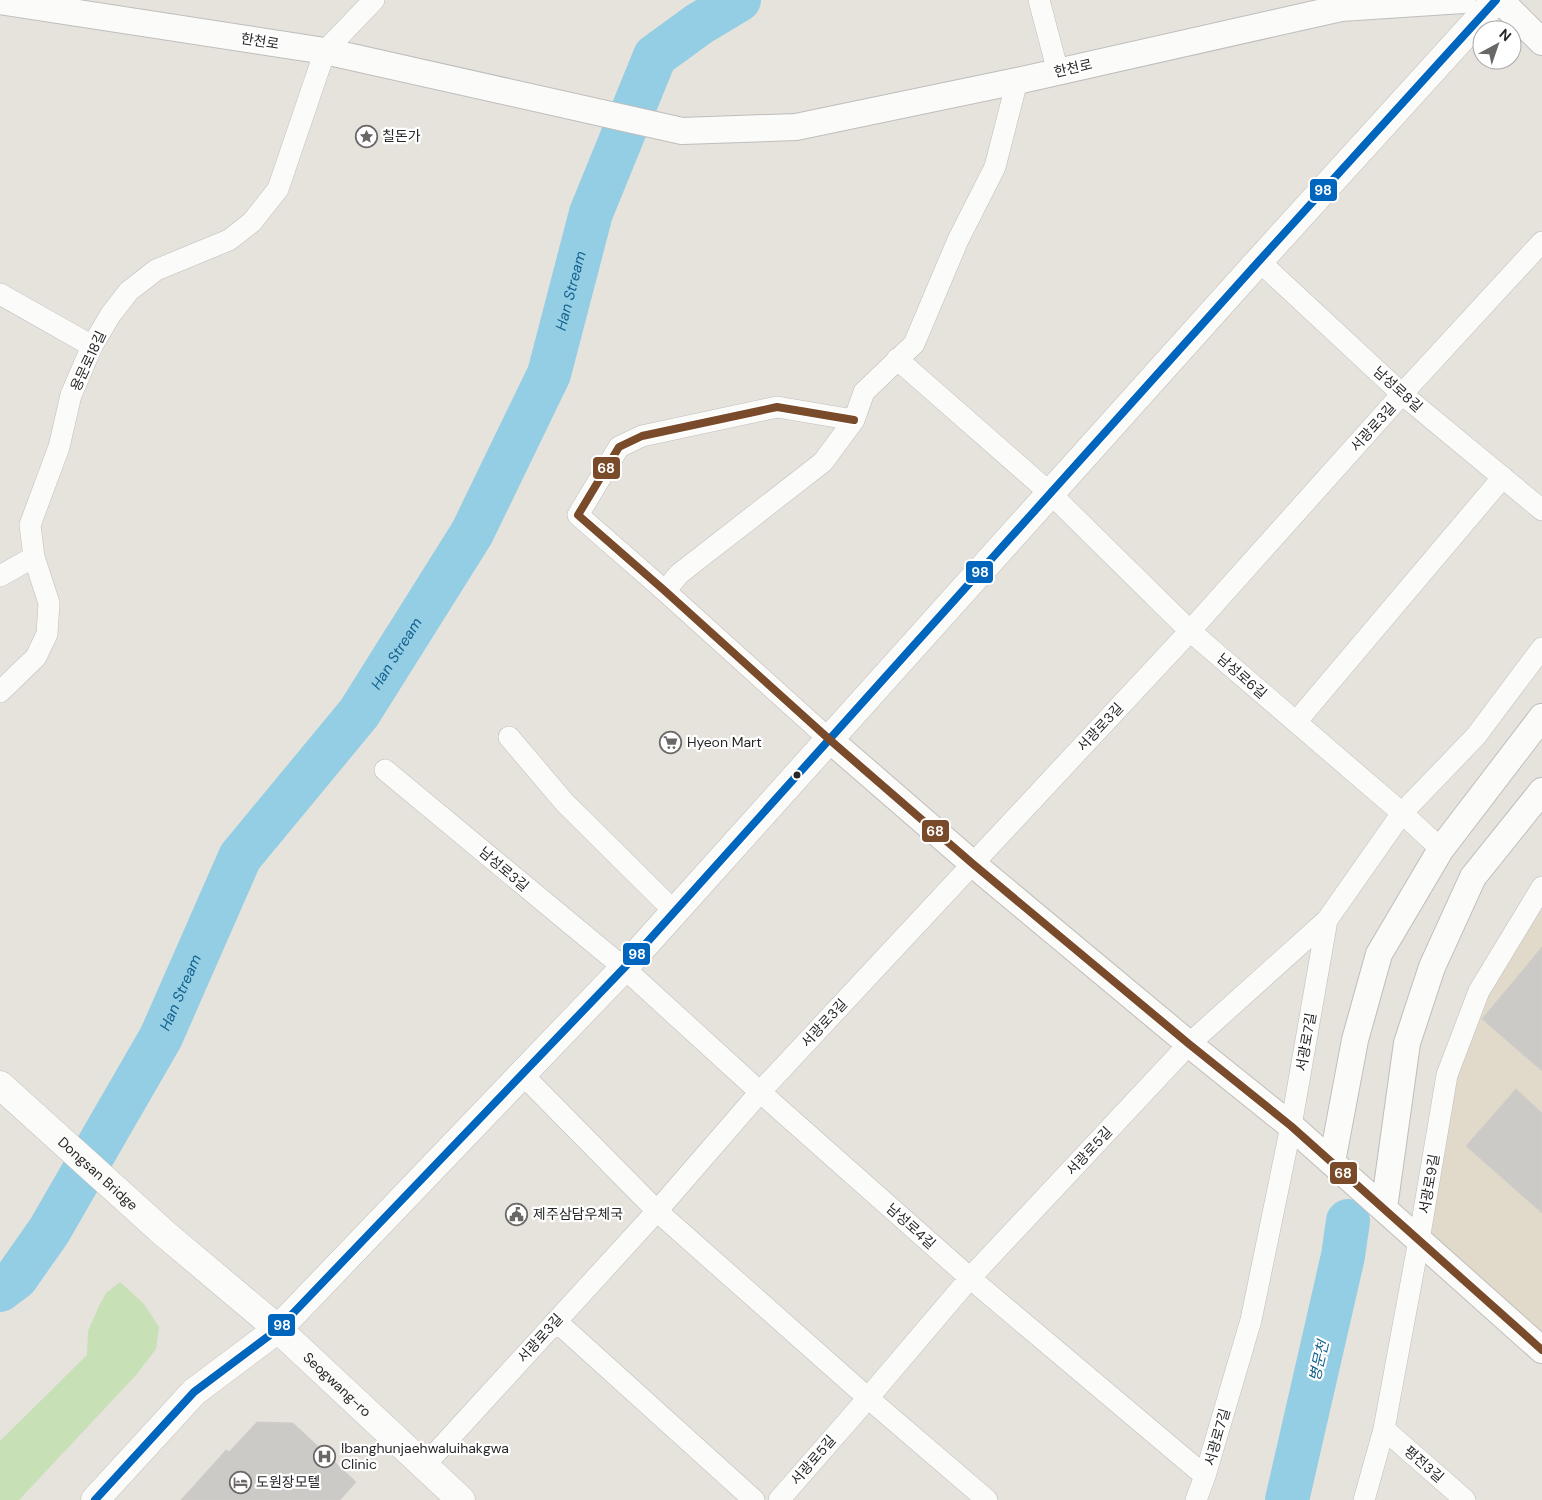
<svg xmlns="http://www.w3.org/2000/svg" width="1542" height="1500" font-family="'DM Sans','Noto Sans KR',sans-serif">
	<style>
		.education { fill: #e1dacb }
		.green { fill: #c7e0b6 }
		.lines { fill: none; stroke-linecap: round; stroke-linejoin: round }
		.river { stroke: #93cee4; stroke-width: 44 }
		.building { fill: #cccac6; stroke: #d0cdc9 }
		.minor-casing { stroke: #bfbebe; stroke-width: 22 }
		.tertiary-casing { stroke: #bfbebe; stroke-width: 28 }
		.secondary-casing { stroke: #bfbebe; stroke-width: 29 }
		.minor { stroke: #fbfbfa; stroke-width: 21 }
		.tertiary { stroke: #fbfbfa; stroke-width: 26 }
		.secondary { stroke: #fbfbfa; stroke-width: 28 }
		.bus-1-casing { stroke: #fff; stroke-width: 11 }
		.bus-2-casing { stroke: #fff; stroke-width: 11 }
		.bus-1 { stroke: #0065bd; stroke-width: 8 }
		.bus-2 { stroke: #7a4b2a; stroke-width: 8 }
		.bus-dot { fill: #272727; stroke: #fff; stroke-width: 2 }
		.labels { text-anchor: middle; stroke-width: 4.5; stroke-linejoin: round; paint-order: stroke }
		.street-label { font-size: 14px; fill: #272727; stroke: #fff }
		.poi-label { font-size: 14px; fill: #272727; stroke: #fff; text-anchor: start }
		.water-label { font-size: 15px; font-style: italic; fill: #14628f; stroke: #fff }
		.line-badge { stroke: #fff; stroke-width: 2 }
		.badge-label { font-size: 14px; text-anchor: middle; font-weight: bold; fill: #fff }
	</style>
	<rect width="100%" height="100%" fill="#e6e2dc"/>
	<!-- education -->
	<path class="education" d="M1542 887V1350L1419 1240 1447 1075Z"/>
	<!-- green -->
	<path class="green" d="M120 1282 144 1304 159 1327 156 1349 136 1375 19 1500H0V1441L87 1355 88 1331 99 1306 106 1293Z"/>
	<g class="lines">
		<!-- river -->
		<g class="river">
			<path id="s1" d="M0 1290 16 1278 49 1231 161 1037 240 857 359 713 472 533 549 374 591 213 655 56 699 24 739 0"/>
			<path d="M1287 1500 1343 1256 1348 1221"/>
		</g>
	</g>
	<!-- building -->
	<path class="building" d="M1542 947V1071L1482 1019Z
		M1516 1089 1542 1113V1213L1466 1146Z
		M257 1422 293 1423 356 1482 340 1500H181L226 1450 229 1452Z"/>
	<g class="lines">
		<defs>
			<path id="minor" d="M1039 0 1058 72
				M1259 261 1402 394 1542 510
				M0 294 92 346
				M897 359 1051 494 1190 631 1402 813 1441 849
				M0 576 34 557
				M665 591 679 574 823 462 854 420 864 392 914 344 958 240 995 167 1017 81
				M0 692 36 657 47 634 49 603 34 557 30 525 59 447 71 395 92 346 111 314 129 291 156 270 229 240 252 222 278 189 325 51 374 0
				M1296 722 1503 477
				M509 737 565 803 675 912
				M830 740 665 591 578 515 619 447 642 436 777 407 854 420
				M385 770 624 968 760 1092 970 1278 1205 1476
				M522 1074 657 1211 868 1398 987 1500
				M556 1321 754 1500
				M1384 1429 1465 1500
				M424 1466 657 1211 760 1092 1190 631 1402 394 1542 242
				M779 1500 868 1398 970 1278 1189 1044 1327 920
				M1196 1500 1205 1476 1251 1320 1291 1126 1327 920 1402 813 1476 736 1542 648
				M1364 1500 1384 1429 1419 1240 1447 1075 1479 991 1542 887"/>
			<path id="tertiary" d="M1500 0 1542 42
				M0 1 325 51 682 131 796 127 1017 81 1341 8 1463 0
				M830 740 973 864 1189 1044 1291 1126 1542 1350
				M1332 1162 1355 1040 1379 954 1441 849 1542 717
				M1384 1208 1407 1043 1432 967 1473 877 1542 791"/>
			<g id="secondary">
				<path id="s2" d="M0 1085 165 1234 278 1329 461 1500"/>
				<path d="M95 1500 194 1392 278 1329 624 968 1259 261 1496 0"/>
			</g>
		</defs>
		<!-- minor casing -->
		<use href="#minor" class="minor-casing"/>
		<!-- tertiary casing -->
		<use href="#tertiary" class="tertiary-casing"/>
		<!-- secondary casing -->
		<use href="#secondary" class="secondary-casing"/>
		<!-- minor -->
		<use href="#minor" class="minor"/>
		<!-- tertiary -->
		<use href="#tertiary" class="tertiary"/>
		<!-- secondary -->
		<use href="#secondary" class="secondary"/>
		<defs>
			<path id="bus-1" d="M95 1500 194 1392 278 1329 624 968 1259 261 1496 0"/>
			<path id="bus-2" d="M854 420 777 407 642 436 619 447 578 515 665 591 830 740 973 864 1189 1044 1291 1126 1542 1350"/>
		</defs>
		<!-- bus-1 casing -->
		<use href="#bus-1" class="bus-1-casing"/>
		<!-- bus-2 casing -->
		<use href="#bus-2" class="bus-2-casing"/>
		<!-- bus-1 -->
		<use href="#bus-1" class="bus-1"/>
		<!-- bus-2 -->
		<use href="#bus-2" class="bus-2"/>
	</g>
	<!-- icons -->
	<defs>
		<symbol id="sight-ring" viewBox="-11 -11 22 22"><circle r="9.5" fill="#fff" stroke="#6a6866" stroke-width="1.5"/><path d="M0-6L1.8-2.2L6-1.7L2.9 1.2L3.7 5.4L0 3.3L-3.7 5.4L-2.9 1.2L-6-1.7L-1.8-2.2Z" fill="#6a6866"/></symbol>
		<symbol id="supermarket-ring" viewBox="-11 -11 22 22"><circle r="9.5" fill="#fff" stroke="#6a6866" stroke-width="1.5"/><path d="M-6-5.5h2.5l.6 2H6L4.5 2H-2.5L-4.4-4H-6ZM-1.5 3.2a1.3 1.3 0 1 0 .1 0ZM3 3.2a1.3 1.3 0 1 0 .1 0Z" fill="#6a6866"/></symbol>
		<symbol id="civic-ring" viewBox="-11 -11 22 22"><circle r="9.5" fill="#fff" stroke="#6a6866" stroke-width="1.5"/><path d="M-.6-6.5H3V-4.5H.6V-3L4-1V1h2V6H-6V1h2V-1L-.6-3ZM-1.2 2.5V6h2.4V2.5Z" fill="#6a6866"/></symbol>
		<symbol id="hospital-ring" viewBox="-11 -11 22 22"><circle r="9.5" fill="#fff" stroke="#6a6866" stroke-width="1.5"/><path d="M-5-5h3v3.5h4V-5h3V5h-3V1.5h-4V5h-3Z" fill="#6a6866"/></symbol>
		<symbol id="hotel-ring" viewBox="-11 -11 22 22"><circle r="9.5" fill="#fff" stroke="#6a6866" stroke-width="1.5"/><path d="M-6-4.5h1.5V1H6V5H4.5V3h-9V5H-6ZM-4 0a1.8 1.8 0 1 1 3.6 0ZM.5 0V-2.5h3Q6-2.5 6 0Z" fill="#6a6866"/></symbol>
	</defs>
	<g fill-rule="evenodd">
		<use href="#sight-ring" x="354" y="124" width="25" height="25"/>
		<use href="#supermarket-ring" x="658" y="730" width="25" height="25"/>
		<use href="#civic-ring" x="504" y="1202" width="25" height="25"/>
		<use href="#hospital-ring" x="312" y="1444" width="25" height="25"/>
		<use href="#hotel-ring" x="228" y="1470" width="25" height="25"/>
	</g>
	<!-- markers -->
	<circle class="bus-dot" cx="797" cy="775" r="4.5"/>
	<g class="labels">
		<!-- street labels -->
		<g class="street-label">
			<text transform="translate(260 41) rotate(9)" y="5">한천로</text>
			<text transform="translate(1073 68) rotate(-13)" y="5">한천로</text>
			<text transform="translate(88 361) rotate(-65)" y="5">용문로18길</text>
			<text transform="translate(1398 389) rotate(42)" y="5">남성로8길</text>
			<text transform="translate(1373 427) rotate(-48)" y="5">서광로3길</text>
			<text transform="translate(1242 676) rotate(41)" y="5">남성로6길</text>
			<text transform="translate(1100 727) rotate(-47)" y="5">서광로3길</text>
			<text transform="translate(504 869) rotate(40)" y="5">남성로3길</text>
			<text transform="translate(824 1023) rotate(-47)" y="5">서광로3길</text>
			<text transform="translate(1306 1042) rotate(-80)" y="5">서광로7길</text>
			<text transform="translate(1089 1151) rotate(-47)" y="5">서광로5길</text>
			<text dy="5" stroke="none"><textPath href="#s2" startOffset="132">Dongsan Bridge</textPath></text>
			<text transform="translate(1429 1184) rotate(-80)" y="5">서광로9길</text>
			<text transform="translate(911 1226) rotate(42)" y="5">남성로4길</text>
			<text transform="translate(540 1338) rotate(-48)" y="5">서광로3길</text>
			<text dy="5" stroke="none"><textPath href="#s2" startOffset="451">Seogwang-ro</textPath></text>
			<text transform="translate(1217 1437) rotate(-74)" y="5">서광로7길</text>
			<text transform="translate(813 1460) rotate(-49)" y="5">서광로5길</text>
			<text transform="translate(1424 1464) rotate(41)" y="5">평전3길</text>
		</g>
		<!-- poi labels -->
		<g class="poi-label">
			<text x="382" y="141">칠돈가</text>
			<text x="687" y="747">Hyeon Mart</text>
			<text x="533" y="1219">제주삼담우체국</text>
			<text x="341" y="1453">Ibanghunjaehwaluihakgwa<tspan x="341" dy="16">Clinic</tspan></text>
			<text x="256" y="1487">도원장모텔</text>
		</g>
		<!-- water labels -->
		<g class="water-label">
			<text dy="5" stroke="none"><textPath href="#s1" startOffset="1160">Han Stream</textPath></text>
			<text dy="5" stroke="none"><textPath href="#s1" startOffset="755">Han Stream</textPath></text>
			<text dy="5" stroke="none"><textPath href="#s1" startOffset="350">Han Stream</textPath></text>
			<text transform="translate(1319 1361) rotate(-77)" y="5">병문천</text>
		</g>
	</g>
	<g class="line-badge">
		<rect x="1309" y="178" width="29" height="24" rx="5" fill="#0065bd"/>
		<rect x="592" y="456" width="29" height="24" rx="5" fill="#7a4b2a"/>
		<rect x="965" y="560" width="29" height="24" rx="5" fill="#0065bd"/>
		<rect x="921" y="819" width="29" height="24" rx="5" fill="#7a4b2a"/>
		<rect x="622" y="942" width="29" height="24" rx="5" fill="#0065bd"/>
		<rect x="1329" y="1161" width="29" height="24" rx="5" fill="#7a4b2a"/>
		<rect x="267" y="1313" width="29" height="24" rx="5" fill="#0065bd"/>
	</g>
	<g class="badge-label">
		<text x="1323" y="195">98</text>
		<text x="606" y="473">68</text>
		<text x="980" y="577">98</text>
		<text x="935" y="836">68</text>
		<text x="637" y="959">98</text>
		<text x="1343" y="1178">68</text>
		<text x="282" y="1330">98</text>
	</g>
	<!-- north arrow -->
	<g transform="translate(1497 45) rotate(40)"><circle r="24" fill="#ffffff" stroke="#a9a9a9"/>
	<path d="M0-4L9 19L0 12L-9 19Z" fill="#6a6866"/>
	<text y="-8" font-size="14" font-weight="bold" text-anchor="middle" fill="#272727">N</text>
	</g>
</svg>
